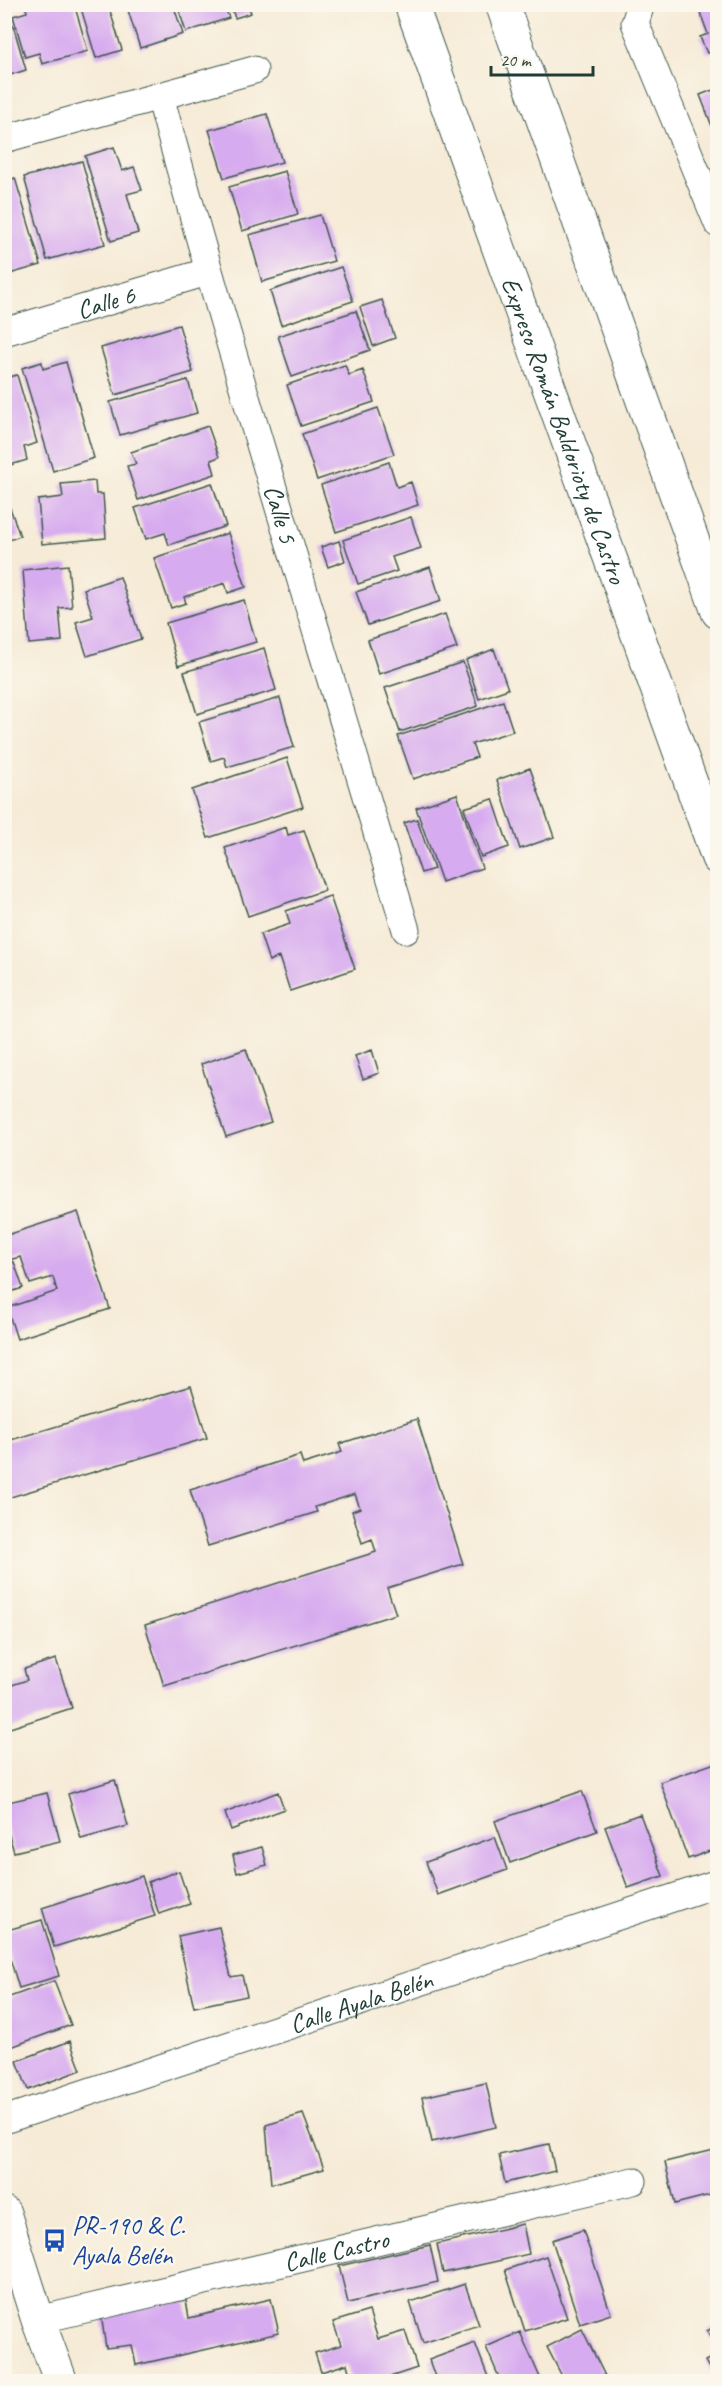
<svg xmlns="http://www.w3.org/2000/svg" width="722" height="2386" font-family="Caveat,sans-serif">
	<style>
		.building { fill: #d7abef }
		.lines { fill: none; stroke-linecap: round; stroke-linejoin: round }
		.minor-casing { stroke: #3f574c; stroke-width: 29 }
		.tertiary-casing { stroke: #3f574c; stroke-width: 35 }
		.motorway-casing { stroke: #3f574c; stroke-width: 35 }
		.minor { stroke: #fff; stroke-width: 27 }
		.tertiary { stroke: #fff; stroke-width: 33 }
		.motorway { stroke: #fff; stroke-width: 33 }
		.labels { text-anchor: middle; stroke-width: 5; stroke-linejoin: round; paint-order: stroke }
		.street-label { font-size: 26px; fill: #1f3d34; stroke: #fbf7ec }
		.transit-label { font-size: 26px; fill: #164399; stroke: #fbf7ec; text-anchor: start }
	</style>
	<rect width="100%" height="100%" fill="#fbf7ec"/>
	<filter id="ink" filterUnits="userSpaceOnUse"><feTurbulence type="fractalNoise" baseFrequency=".0167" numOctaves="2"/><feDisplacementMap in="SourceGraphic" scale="12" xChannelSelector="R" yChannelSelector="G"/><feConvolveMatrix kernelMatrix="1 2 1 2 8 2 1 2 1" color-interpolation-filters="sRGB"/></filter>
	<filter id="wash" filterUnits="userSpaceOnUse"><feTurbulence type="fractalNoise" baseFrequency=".008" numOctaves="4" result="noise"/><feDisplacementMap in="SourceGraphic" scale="24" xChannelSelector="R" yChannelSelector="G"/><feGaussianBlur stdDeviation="1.35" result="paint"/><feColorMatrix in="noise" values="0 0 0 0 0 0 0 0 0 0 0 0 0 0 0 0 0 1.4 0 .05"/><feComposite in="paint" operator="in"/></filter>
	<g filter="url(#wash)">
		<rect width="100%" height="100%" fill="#f6ebd7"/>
		<g id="blocks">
			<!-- building -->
			<path class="building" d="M25 4H74L88 51 42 64 39 53 25 57 13 16 27 12Z
				M108 4 122 50 96 58 80 5Z
				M126 4H173L183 34 140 48Z
				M177 4H224L229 18 186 32Z
				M230 4H248L251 13 235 18Z
				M697 4H718V57L715 51 707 53 700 37 708 34Z
				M13 25 26 70 10 75 4 58V27Z
				M718 88V139H717L700 95Z
				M267 114 282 162 224 178 209 130Z
				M114 147 122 171 134 167 142 190 127 194 138 233 111 241 85 156Z
				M82 161 105 244 47 260 24 177Z
				M285 171 298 214 242 231 229 187Z
				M15 178 41 265 6 275 4 269V181Z
				M320 215 334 261 262 282 249 235Z
				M341 267 353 301 281 325 270 291Z
				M382 300 395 338 373 346 360 307Z
				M356 311 370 350 292 377 278 336Z
				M179 325 193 372 115 395 101 348Z
				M42 362 43 369 66 362 94 458 53 471 22 368Z
				M345 365 349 375 363 370 374 402 301 426 287 385Z
				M17 375 37 443 24 447 27 460 4 467V378Z
				M188 380 197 413 120 435 110 402Z
				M378 408 394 454 317 480 302 434Z
				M208 426 219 457 211 460 215 474 138 500 127 466 136 464 131 452Z
				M389 462 397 487 411 482 418 505 336 532 321 485Z
				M95 481 96 494H103L106 538 42 544 38 500 63 497 61 484Z
				M212 483 226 526 169 545 165 533 146 539 135 508Z
				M9 505 20 536 4 542V507Z
				M411 517 421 548 392 557 397 571 358 584 343 540Z
				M228 533 246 587 228 593 225 583 184 597 186 603 171 608 154 558Z
				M339 541 345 561 328 567 321 547Z
				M68 565 72 607 59 608 62 641 29 644 23 570Z
				M430 567 441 601 368 625 356 592Z
				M120 577 141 639 87 656 76 622 93 617 84 589Z
				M244 600 256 642 178 666 166 623Z
				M445 614 457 648 379 674 368 640Z
				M264 648 276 690 197 714 184 672Z
				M494 649 508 689 479 699 466 660Z
				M463 662 478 706 400 732 385 688Z
				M280 698 294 747 227 767 224 757 211 761 199 722Z
				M503 701 513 731 472 744 477 757 413 779 398 736Z
				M287 758 303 807 208 838 192 790Z
				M530 768 554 837 520 849 497 780Z
				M457 794 482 868 442 882 416 808Z
				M493 799 509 847 481 857 464 808Z
				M417 819 434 869 421 873 404 823Z
				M286 827 288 835 304 830 325 890 248 916 225 848Z
				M330 896 355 969 290 991 279 957 269 961 260 934 290 924 286 911Z
				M246 1049 271 1122 226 1137 201 1064Z
				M372 1050 379 1073 363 1079 355 1056Z
				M78 1212 110 1309 17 1339 7 1308 57 1291 53 1277 30 1284 21 1257 8 1260 4 1249V1236Z
				M14 1262 23 1288 4 1294V1265Z
				M191 1386 207 1438 4 1499V1442Z
				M417 1419 463 1564 387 1588 396 1614 164 1686 145 1625 376 1552 372 1539 362 1543 352 1511 360 1508 355 1494 315 1507 317 1512 208 1546 190 1490 300 1455 303 1464 342 1452 339 1444Z
				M56 1659 72 1708 4 1730V1664L12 1685 27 1680 24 1669Z
				M718 1762V1848L688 1859 660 1782Z
				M115 1780 128 1826 81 1839 68 1794Z
				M582 1791 597 1831 510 1863 495 1821Z
				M278 1792 284 1809 231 1830 225 1813Z
				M47 1793 60 1841 14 1852 4 1818V1803Z
				M640 1814 663 1876 628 1888 605 1827Z
				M495 1837 507 1870 438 1895 426 1862Z
				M262 1847 267 1865 237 1873 233 1855Z
				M179 1871 190 1904 159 1914 148 1882Z
				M142 1876 155 1916 54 1947 42 1908Z
				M42 1920 59 1976 19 1988 4 1939V1931Z
				M219 1927 231 1977 242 1975 247 1996 194 2007 178 1936Z
				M54 1981 71 2025 11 2047 4 2031V1999Z
				M70 2041 81 2070 28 2090 17 2061Z
				M486 2083 496 2127 432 2142 422 2097Z
				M303 2114 324 2169 271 2184 266 2125Z
				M549 2144 555 2171 505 2183 499 2155Z
				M718 2149V2193L675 2204 665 2162Z
				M523 2224 529 2254 443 2273 437 2244Z
				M583 2230 611 2314 580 2324 552 2240Z
				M430 2245 438 2282 348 2303 339 2266Z
				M546 2256 567 2318 525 2331 505 2270Z
				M465 2284 479 2325 423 2343 410 2302Z
				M271 2299 279 2333 136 2365 132 2345 106 2348 101 2314 186 2300 189 2318Z
				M369 2311 378 2339 405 2331 417 2368 375 2382H352L347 2364 321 2372 315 2353 341 2345 333 2322Z
				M718 2325V2348L707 2331Z
				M582 2329 608 2382H565L547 2347Z
				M520 2332 542 2382H501L486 2347Z
				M475 2343 490 2382H437L429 2360Z
				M718 2354V2382H717L705 2361Z"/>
		</g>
	</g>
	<g filter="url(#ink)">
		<use href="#blocks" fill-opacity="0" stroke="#3f574c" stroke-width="1.5"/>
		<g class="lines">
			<defs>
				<g id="minor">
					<path d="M641 4 635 23 718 224"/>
					<path id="s1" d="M160 96C236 376 324 652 406 930"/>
					<path d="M4 139 254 70"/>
					<path id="s2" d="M4 332 207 272"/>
					<path id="s3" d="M4 2120 718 1883"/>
					<path id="s4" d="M38 2320 633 2181"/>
				</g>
				<path id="tertiary" d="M4 2213 38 2320 61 2382"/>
				<g id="motorway">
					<path id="s5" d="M411 4 718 858"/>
					<path d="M502 4 718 612"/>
				</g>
			</defs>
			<!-- minor casing -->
			<use href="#minor" class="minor-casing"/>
			<!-- tertiary casing -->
			<use href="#tertiary" class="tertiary-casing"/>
			<!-- motorway casing -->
			<use href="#motorway" class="motorway-casing"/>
			<!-- minor -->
			<use href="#minor" class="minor"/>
			<!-- tertiary -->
			<use href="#tertiary" class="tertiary"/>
			<!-- motorway -->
			<use href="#motorway" class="motorway"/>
		</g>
	</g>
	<!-- icons -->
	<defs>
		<symbol id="bus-bare" viewBox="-9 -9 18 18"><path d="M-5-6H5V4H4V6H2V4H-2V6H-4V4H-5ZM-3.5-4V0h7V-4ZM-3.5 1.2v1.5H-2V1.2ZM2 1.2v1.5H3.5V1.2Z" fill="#1a4fb4" stroke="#fbf7ec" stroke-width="2.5" paint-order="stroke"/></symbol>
	</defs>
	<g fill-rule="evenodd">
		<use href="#bus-bare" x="38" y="2224" width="33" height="33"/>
	</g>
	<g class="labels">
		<!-- street labels -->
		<g class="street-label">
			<text dy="9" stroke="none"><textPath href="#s2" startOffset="106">Calle 6</textPath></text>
			<text dy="9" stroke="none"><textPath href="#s5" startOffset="453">Expreso Román Baldorioty de Castro</textPath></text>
			<text dy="9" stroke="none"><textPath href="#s1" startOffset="435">Calle 5</textPath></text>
			<text dy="9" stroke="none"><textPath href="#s3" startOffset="376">Calle Ayala Belén</textPath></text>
			<text dy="9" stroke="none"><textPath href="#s4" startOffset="306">Calle Castro</textPath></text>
		</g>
		<!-- transit labels -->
		<g class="transit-label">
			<text x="72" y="2234">PR-190 &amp; C.<tspan x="72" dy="30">Ayala Belén</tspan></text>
		</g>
	</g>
	<!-- margin -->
	<rect width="722" height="2386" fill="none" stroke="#fbf7ec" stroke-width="24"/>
	<!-- scale -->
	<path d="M491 66v9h102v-9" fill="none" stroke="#1f3d34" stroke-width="3"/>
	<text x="500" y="66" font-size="18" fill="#1f3d34" stroke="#fbf7ec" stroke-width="4.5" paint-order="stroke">20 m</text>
</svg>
